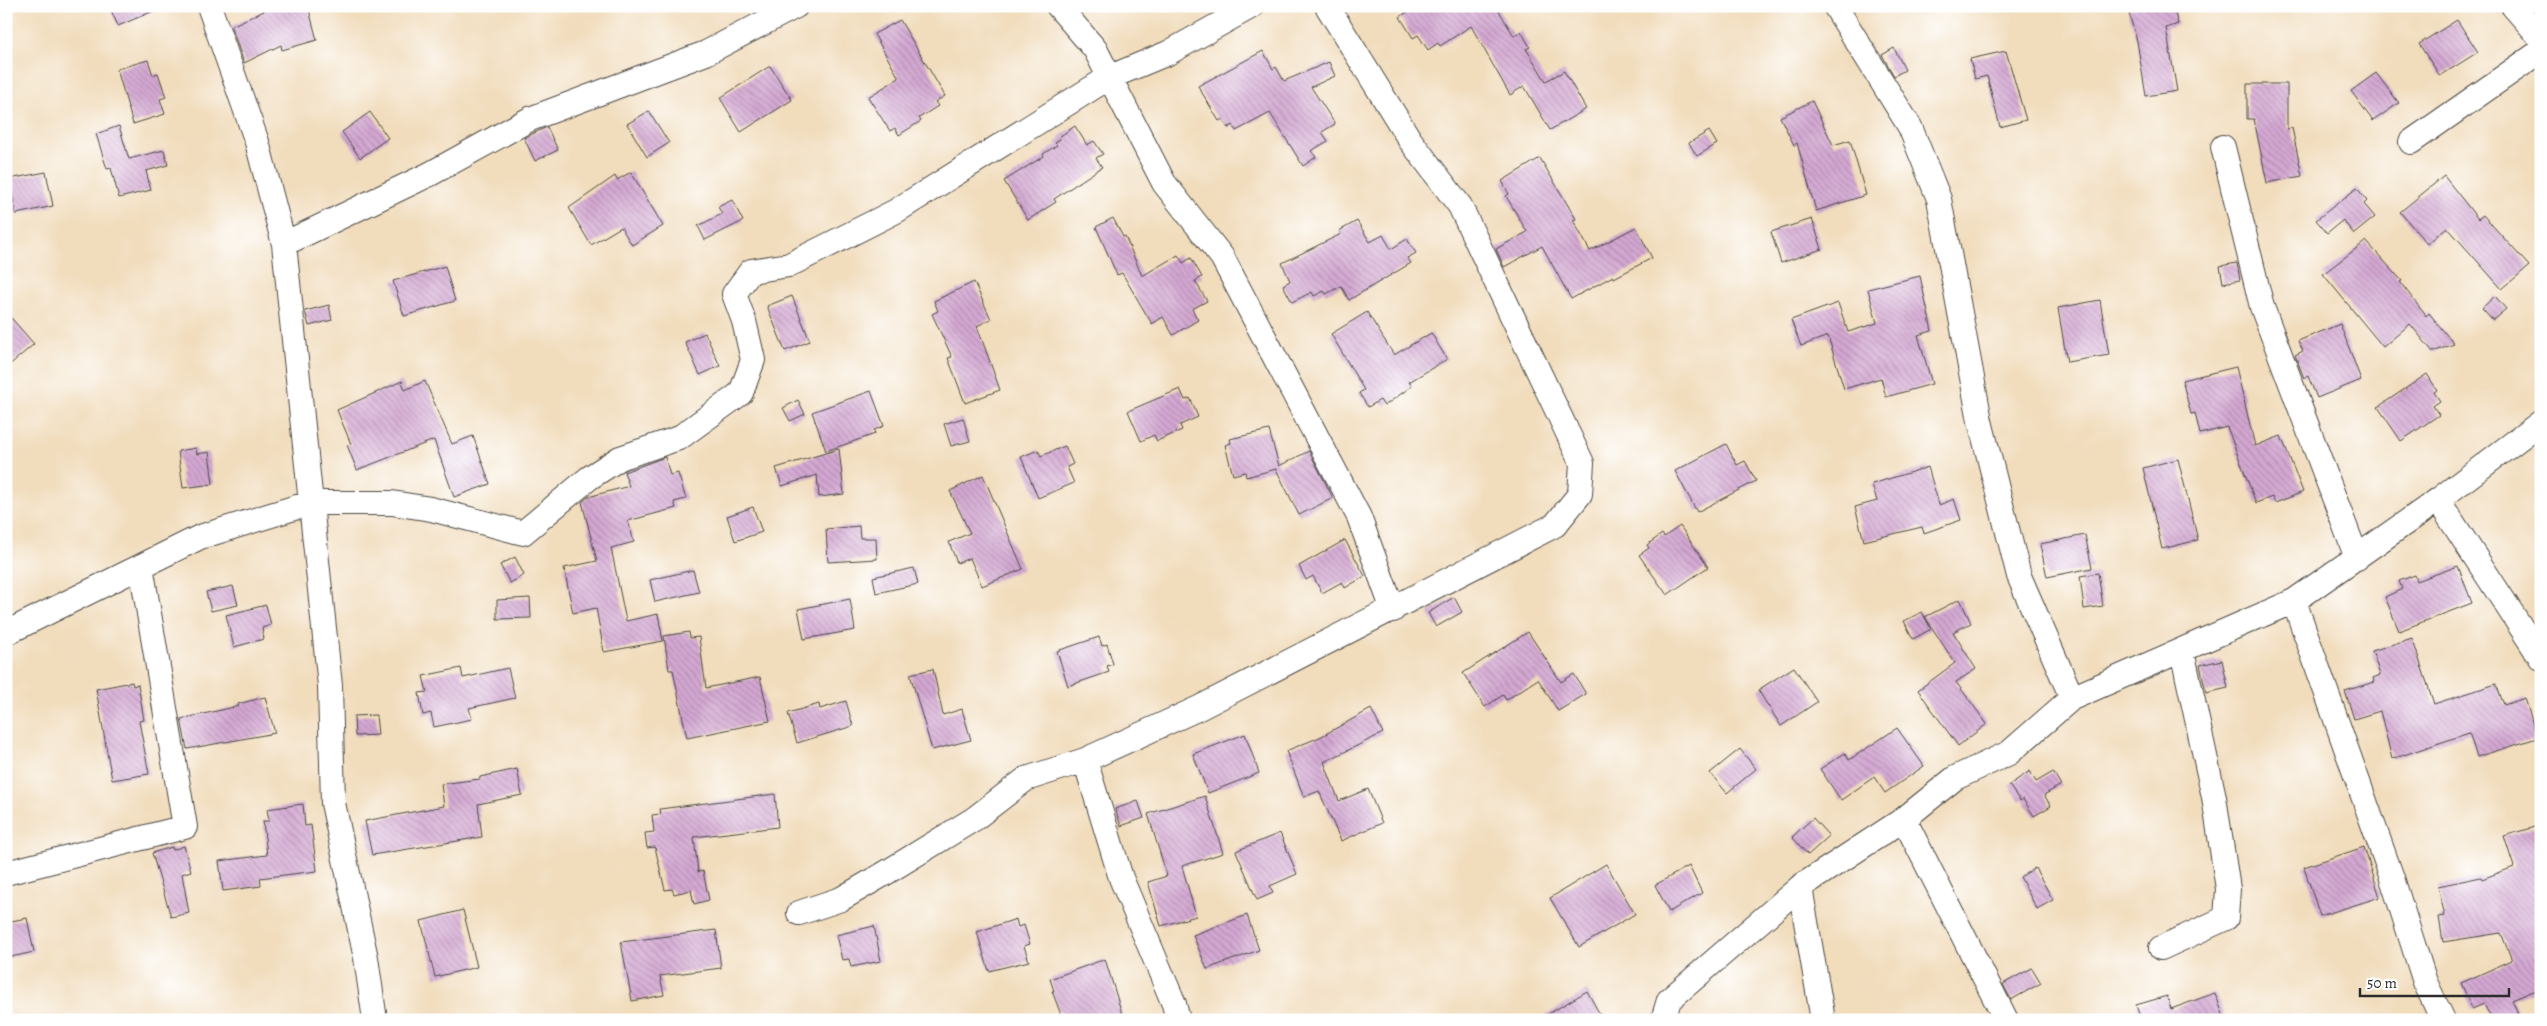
<svg xmlns="http://www.w3.org/2000/svg" width="2547" height="1026" font-family="Alegreya,serif">
	<style>
		.building { fill: url(#building-back-hatch) }
		.lines { fill: none; stroke-linecap: round; stroke-linejoin: round }
		.minor-casing { stroke: #494641; stroke-width: 26 }
		.minor { stroke: #fff; stroke-width: 24 }
	</style>
	<defs>
		<pattern id="building-back-hatch" width="6" height="6" patternUnits="userSpaceOnUse" patternTransform="scale(1.25)"><rect width="6" height="6" fill="#d4a8d3"/><path d="M-1 5l2 2M0 0l6 6M5-1l2 2" fill="none" stroke="#ac89ab"/></pattern>
	</defs>
	<rect width="100%" height="100%" fill="#fff"/>
	<filter id="ink" filterUnits="userSpaceOnUse"><feTurbulence type="fractalNoise" baseFrequency=".02" numOctaves="2"/><feDisplacementMap in="SourceGraphic" scale="10" xChannelSelector="R" yChannelSelector="G"/><feConvolveMatrix kernelMatrix="1 2 1 2 8 2 1 2 1" color-interpolation-filters="sRGB"/></filter>
	<filter id="wash" filterUnits="userSpaceOnUse"><feTurbulence type="fractalNoise" baseFrequency=".0096" numOctaves="4" result="noise"/><feDisplacementMap in="SourceGraphic" scale="20" xChannelSelector="R" yChannelSelector="G"/><feGaussianBlur stdDeviation="1.12" result="paint"/><feColorMatrix in="noise" values="0 0 0 0 0 0 0 0 0 0 0 0 0 0 0 0 0 1.4 0 .05"/><feComposite in="paint" operator="in"/></filter>
	<g filter="url(#wash)">
		<rect width="100%" height="100%" fill="#f1dcbb"/>
		<g id="blocks">
			<!-- building -->
			<path class="building" d="M109 6H165L118 26Z
				M262 6H308L317 40 282 50 281 45 244 63 231 26 264 11Z
				M1416 6H1496L1514 36 1521 31 1530 47 1526 49 1546 81 1564 71 1586 109 1550 130 1524 86 1510 95 1471 26 1440 46 1438 43 1428 50 1418 35 1413 38 1400 17Z
				M2140 6H2173L2178 24 2166 28 2177 91 2146 96 2137 41 2128 10Z
				M900 20 945 96 935 102 938 106 919 118 921 121 899 135 895 128 890 131 868 97 899 78 874 34Z
				M2457 20 2478 52 2440 76 2419 44Z
				M1894 48 1905 70 1894 76 1882 55Z
				M1263 51 1273 69 1276 67 1284 81 1329 62 1335 76 1311 87 1335 124 1322 132 1328 141 1311 151 1316 157 1303 166 1270 113 1236 131 1233 125 1228 128 1222 119 1219 121 1198 86Z
				M2006 51 2026 120 2000 127 1987 76 1975 79 1970 59Z
				M148 60 153 75 158 73 166 97 160 99 165 114 133 124 117 69Z
				M770 66 792 100 741 132 720 98Z
				M2376 73 2399 103 2373 121 2351 91Z
				M2247 84H2287V129L2292 128 2302 176 2267 183 2254 119H2247Z
				M1812 101 1833 145 1850 140 1866 195 1816 211 1797 143 1794 145 1780 117Z
				M649 111 669 143 647 157 627 124Z
				M370 112 388 138 360 158 342 132Z
				M119 126 129 159 164 150 168 165 146 171 151 190 119 198 111 168 107 169 96 134Z
				M1075 126 1087 145 1094 141 1103 154 1096 158 1102 167 1054 199 1056 202 1028 220 1004 181 1044 156 1043 154 1057 145 1055 143 1060 139 1059 137Z
				M547 127 558 150 535 161 524 138Z
				M1709 131 1717 144 1697 156 1689 143Z
				M1540 158 1576 219 1573 220 1590 251 1636 227 1652 258 1614 278 1613 276 1571 299 1542 246 1504 267 1496 249 1527 232 1506 196 1509 194 1502 181Z
				M46 172 53 206 16 214 9 179Z
				M631 172 663 226 632 245 621 227 591 245 569 208 615 176 617 180Z
				M2444 176 2478 219 2483 215 2529 266 2502 289 2447 227 2427 244 2400 212Z
				M2357 188 2367 201 2364 204 2375 217 2354 234 2343 220 2327 233 2316 220Z
				M732 200 743 221 705 240 698 226 722 214 718 207Z
				M1113 218 1123 237 1125 236 1142 276 1178 255 1183 263 1191 258 1202 277 1195 281 1207 301 1192 309 1198 320 1173 335 1163 317 1152 324 1122 273 1117 275 1096 227Z
				M1812 219 1822 249 1781 263 1771 232Z
				M1357 221 1370 242 1383 235 1391 249 1407 239 1416 253 1407 258 1411 263 1349 300 1341 286 1326 294 1324 291 1314 296 1312 292 1292 302 1283 285 1290 281 1282 263 1341 234 1339 231Z
				M2366 241 2402 281 2400 282 2426 316 2429 313 2454 344 2433 352 2410 324 2383 347 2323 274Z
				M2237 263 2240 280 2223 283 2220 266Z
				M445 266 455 301 404 316 393 281Z
				M1920 276 1932 331 1918 335 1932 384 1886 397 1881 378 1844 389 1828 336 1801 346 1791 320 1838 303 1848 332 1877 323 1868 289Z
				M974 282 991 319 977 326 1000 390 965 403 948 358 952 357 932 314 938 311 934 301Z
				M792 296 810 341 785 351 767 306Z
				M2495 296 2506 309 2493 320 2482 308Z
				M2100 300 2109 355 2067 362 2058 308Z
				M329 305 332 320 309 326 305 311Z
				M6 312 34 344 6 368Z
				M1367 312 1394 355 1431 333 1447 359 1409 382 1412 386 1384 406 1380 400 1368 407 1359 393 1364 390 1331 334Z
				M2340 324 2361 380 2317 398 2308 376 2304 378 2295 355 2303 351 2298 341Z
				M705 333 720 366 700 375 685 342Z
				M2236 367 2255 446 2281 436 2303 492 2275 503 2272 497 2256 503 2227 427 2200 434 2195 413 2191 414 2182 380Z
				M2427 374 2437 390 2434 392 2440 401 2433 406 2439 415 2401 441 2378 407Z
				M402 381 405 390 425 381 452 444 473 436 490 484 454 497 434 440 357 470 347 445 351 444 337 410Z
				M1180 389 1185 400 1190 398 1198 417 1180 425 1182 430 1157 441 1154 435 1141 441 1128 411Z
				M871 391 884 426 874 430 875 434 826 451 812 412Z
				M798 400 805 414 790 421 783 408Z
				M963 418 970 441 951 446 944 424Z
				M1269 430 1279 466 1309 451 1333 498 1299 515 1276 469 1246 477 1245 472 1233 475 1225 445 1231 443 1230 439Z
				M1726 444 1737 465 1745 461 1756 481 1697 512 1675 471Z
				M1065 446 1073 464 1067 467 1074 483 1038 498 1021 457 1038 450 1041 456Z
				M196 448 197 454 209 452 213 484 183 488 178 451Z
				M839 449 844 494 819 497 817 475 782 486 776 468Z
				M665 457 670 475 678 473 686 499 674 502 676 508 628 521 634 542 611 548 626 621 658 614 663 641 604 652 596 608 573 613 564 568 597 561 582 502 588 497 629 486 624 472Z
				M2178 459 2198 540 2162 549 2143 468Z
				M1928 467 1939 505 1954 499 1961 520 1924 533 1922 527 1864 541 1855 507 1877 501 1872 484Z
				M983 475 1023 569 982 586 970 558 957 563 949 542 970 533 950 491Z
				M753 507 762 532 735 541 727 516Z
				M859 526 860 538H876L877 559 828 562 826 529Z
				M1680 526 1708 567 1667 595 1639 555 1649 548 1647 545 1662 534 1664 537Z
				M2085 535 2092 568 2047 577 2040 544Z
				M1345 540 1365 576 1345 588 1342 582 1322 593 1313 576 1306 580 1299 566Z
				M515 557 524 575 510 583 500 565Z
				M2458 566 2472 603 2399 631 2385 597 2402 589 2399 581 2415 575 2417 581Z
				M914 568 918 584 876 593 873 577Z
				M693 570 699 592 655 602 650 580Z
				M2098 573 2103 606 2084 609 2080 576Z
				M233 586 238 605 211 611 206 592Z
				M1454 597 1462 612 1436 627 1428 613Z
				M530 598 531 618 497 619V600Z
				M850 599 855 630 804 639 798 609Z
				M1960 599 1971 623 1953 632 1976 669 1956 682 1987 724 1958 746 1918 690 1955 663 1925 617Z
				M266 605 271 625 262 628 264 639 234 647 226 615Z
				M1922 612 1931 629 1913 639 1904 621Z
				M689 632 690 638 699 637 706 688 760 677 770 721 687 738 673 670H669L664 636Z
				M1528 632 1561 682 1574 674 1586 694 1558 711 1538 679 1506 700 1503 695 1485 707 1463 673Z
				M1099 637 1102 646 1107 644 1113 664 1107 666 1109 672 1068 686 1057 651Z
				M2412 638 2434 704 2496 684 2504 705 2525 698 2537 738 2477 757 2469 733 2392 759 2380 711 2354 719 2345 691 2374 682 2373 678 2380 675 2372 651Z
				M2222 660 2228 688 2206 693 2200 665Z
				M1794 667 1817 702 1781 726 1758 690Z
				M461 668 463 678 508 668 515 698 469 708 472 719 434 727 431 713 423 715 419 693 427 692 423 676Z
				M933 669 943 715 962 709 971 740 932 750 910 674Z
				M132 682 133 686 138 684 144 720 139 721 149 774 112 780 96 689Z
				M265 697 275 733 187 749 181 719 239 706 238 704Z
				M846 701 853 726 797 743 788 713 819 704 820 709Z
				M1371 709 1383 733 1324 762 1339 801 1368 789 1382 823 1341 841 1319 791 1304 797 1286 751 1320 737Z
				M376 715 378 735 355 736 354 716Z
				M1897 728 1924 766 1885 793 1874 777 1841 800 1820 769 1845 753 1849 760Z
				M1245 734 1259 773 1208 793 1193 754Z
				M1740 749 1756 769 1727 793 1710 773Z
				M517 769 522 795 478 804 482 837 372 855 365 821 444 806 441 784 480 779V777Z
				M2030 771 2036 782 2053 772 2061 785 2044 795 2051 806 2034 816 2023 799 2020 801 2009 785Z
				M775 794 778 827 694 837 698 872 703 871 709 900 694 904 691 890 674 894 672 889 665 890 655 847 647 848 645 833 654 832 652 815 661 814 660 809Z
				M1205 796 1223 853 1182 866 1196 916 1161 926 1148 882 1167 876 1148 814Z
				M1138 801 1144 818 1121 826 1115 809Z
				M303 804 305 826 311 825 317 871 260 878 261 886 223 891 219 861 267 855 263 821H269L267 809Z
				M1813 818 1829 836 1808 855 1792 837Z
				M2541 825V946L2534 949 2541 966V988L2512 1000 2521 1020H2492L2484 1004 2472 1009 2461 983 2512 960 2501 933 2443 942 2439 917 2445 916 2438 886 2481 877 2482 879 2514 867 2504 836Z
				M1280 833 1297 874 1270 886 1273 893 1257 900 1236 851Z
				M184 846 191 871 182 874 189 913 171 917 152 853 172 847 173 850Z
				M2364 847 2380 897 2320 916 2304 867Z
				M1606 864 1635 914 1579 947 1550 898Z
				M1689 866 1702 893 1669 912 1655 885Z
				M2035 868 2053 900 2037 909 2020 877Z
				M463 910 477 967 435 977 421 921Z
				M1247 915 1259 950 1207 969 1193 935Z
				M27 918 34 952 6 958V922Z
				M1016 919 1018 927 1024 925 1030 944 1024 946 1029 961 989 971 977 932Z
				M874 926 881 961 851 967 849 959 842 960 836 935Z
				M716 930 721 968 660 976 664 995 632 1001 621 942Z
				M1105 959 1124 1020H1063L1052 991H1054L1050 979Z
				M2032 968 2041 983 2011 1000 2003 984Z
				M1587 991 1603 1020H1538Z
				M2215 993 2225 1020H2141L2136 1005 2167 996 2171 1009Z"/>
		</g>
	</g>
	<g filter="url(#ink)">
		<use href="#blocks" fill-opacity="0" stroke="#494641" stroke-width="1"/>
		<g class="lines">
			<defs>
				<path id="minor" d="M209 6 257 142 284 244 330 686 333 803 366 958 375 1020
					M1058 6 1095 49 1164 183 1222 257 1359 517 1393 610
					M1835 6 1910 127 1939 199 1980 421 2019 576 2072 698
					M2513 6 2541 38
					M2411 142 2541 51
					M2223 147 2262 307 2357 558
					M284 244 430 174 530 119 706 53 796 6
					M2438 500 2541 658
					M2294 601 2391 875 2425 982 2443 1020
					M6 633 200 537 310 503H392L431 509 523 533 589 478 620 458 679 438 741 393 753 360 744 321 734 294 751 271 789 265 896 211 1108 78 1168 53 1252 6
					M1085 760 1121 878 1174 1004 1178 1020
					M1904 819 2006 1020
					M6 873 185 827 141 566
					M1800 887 1823 1020
					M799 913 841 899 884 874 974 819 1026 779 1085 760 1199 708 1555 525 1580 494 1582 463 1460 206 1410 140 1327 6
					M2161 948 2226 918 2228 889 2214 797 2182 651
					M1663 1020 1669 1000 1800 887 1904 819 1955 778 2009 753 2072 698 2294 601 2438 500 2541 422"/>
			</defs>
			<!-- minor casing -->
			<use href="#minor" class="minor-casing"/>
			<!-- minor -->
			<use href="#minor" class="minor"/>
		</g>
	</g>
	<!-- margin -->
	<rect width="2547" height="1026" fill="none" stroke="#fff" stroke-width="25"/>
	<!-- scale -->
	<path d="M2360 988v8h149v-8" fill="none" stroke="#2b2b2b" stroke-width="2.5"/>
	<text x="2367" y="988" font-size="15" fill="#2b2b2b" stroke="#ffffff" stroke-width="4" paint-order="stroke">50 m</text>
</svg>
